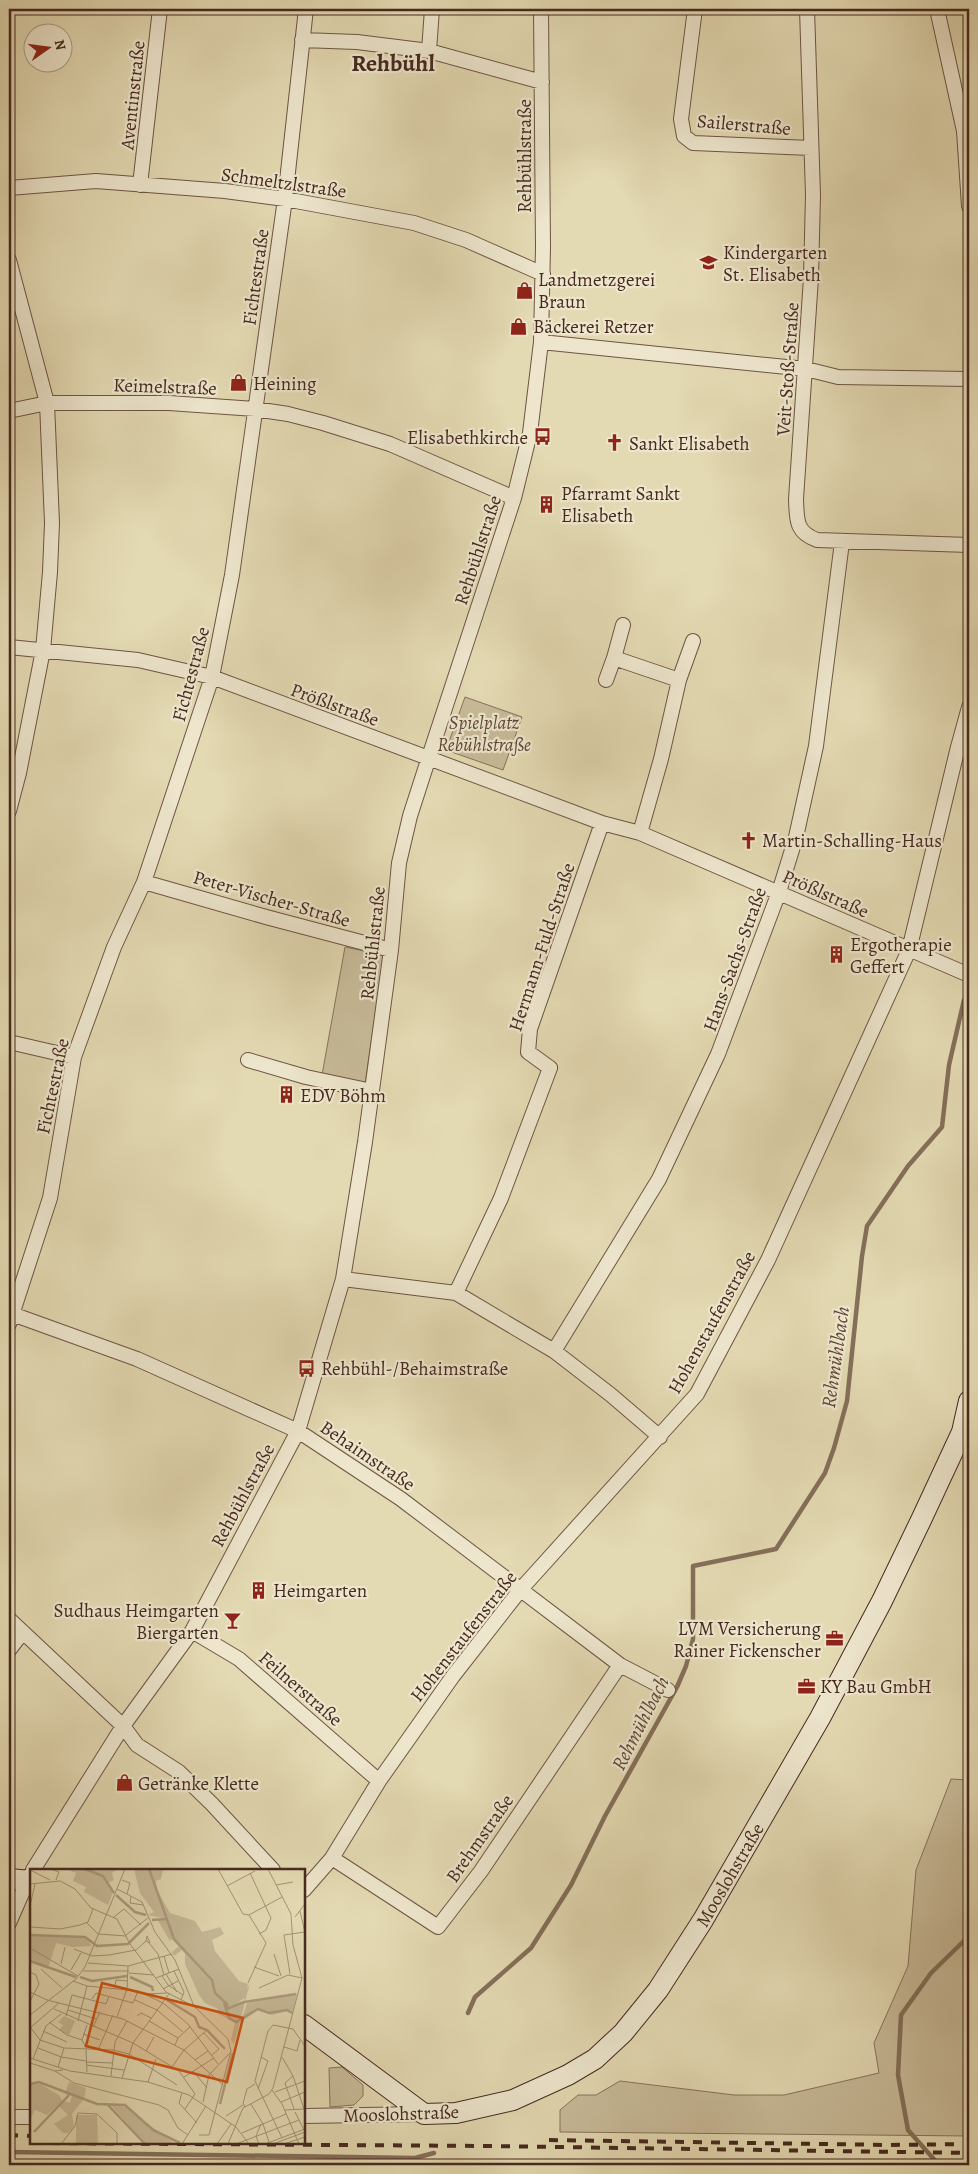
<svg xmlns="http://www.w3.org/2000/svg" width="978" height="2174" font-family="Alegreya,serif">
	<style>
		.green { fill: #c8bb99; stroke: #87725c }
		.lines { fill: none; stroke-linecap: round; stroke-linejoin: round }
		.stream { stroke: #846f59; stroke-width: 4.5 }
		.street-casing { stroke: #6d5544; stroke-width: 16 }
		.secondary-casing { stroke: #46291f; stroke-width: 22 }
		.street { stroke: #ede6cd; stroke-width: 14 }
		.secondary { stroke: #ede6cd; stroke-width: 20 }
		.rail { stroke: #46291f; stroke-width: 4; stroke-dasharray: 9 9; stroke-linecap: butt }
		.labels { text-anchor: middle; stroke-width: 4.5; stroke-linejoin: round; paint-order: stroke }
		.street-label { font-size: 19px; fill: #46291f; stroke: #ede6cd }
		.poi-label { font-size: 19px; fill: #46291f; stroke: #ede6cd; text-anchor: start }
		.park-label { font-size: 19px; font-style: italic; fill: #604637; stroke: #ede6cd }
		.water-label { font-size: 20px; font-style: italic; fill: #604637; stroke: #ede6cd }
		.district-label { font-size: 24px; font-weight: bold; fill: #46291f; stroke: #ede6cd }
		.inset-river { fill: none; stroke: #ae9d80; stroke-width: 2.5 }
		.inset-road { fill: none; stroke: #a49377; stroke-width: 1 }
		.view { fill: #d0520f; fill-opacity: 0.15; stroke: #d0520f; stroke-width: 2.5 }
		.inset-edge { fill: none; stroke: #46291f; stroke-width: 2.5 }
	</style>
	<rect width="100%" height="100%" fill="#e3d9b2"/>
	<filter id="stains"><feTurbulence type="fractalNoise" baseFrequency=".004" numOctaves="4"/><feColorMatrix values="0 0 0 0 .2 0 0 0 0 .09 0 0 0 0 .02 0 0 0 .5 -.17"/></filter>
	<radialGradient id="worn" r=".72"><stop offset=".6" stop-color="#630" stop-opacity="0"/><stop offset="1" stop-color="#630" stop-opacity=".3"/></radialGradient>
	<!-- green -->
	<path class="green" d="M465 697 522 717 503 770 446 750Z
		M345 947 384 955 365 1084 322 1075Z
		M951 1779 969 1780V2136L560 2132V2110L578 2095H596L620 2081 734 2095H784L879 2073 874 2043 908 1966 916 1870Z
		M342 2067 363 2085V2096L354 2105 330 2107 329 2068Z
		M915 2159 969 2160V2165H918Z"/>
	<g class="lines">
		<!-- stream -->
		<path class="stream" d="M468 2013 475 1997 531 1948 571 1885 605 1816 677 1687 686 1666 693 1639V1566L776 1549 825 1473 834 1448 847 1401 862 1256 867 1226 908 1166 942 1127 949 1065 964 1000
			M9 2152 415 2158 434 2153
			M939 2165 908 2130 898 2075 901 2015 931 1973 969 1936"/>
		<defs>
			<path id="street" d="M695 9 681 119 684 136 693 143 811 148
				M807 9 813 195 811 278 796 499C797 519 795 532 817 540L969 545
				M937 9 964 131 969 206
				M302 40 357 42 429 51 542 82
				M429 51 432 9
				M140 185 160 9
				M9 188 96 181 225 191 285 199 414 223 466 240 543 274
				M9 260 47 403 52 523 50 572 43 650 19 773 9 811
				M541 342 806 369 838 377 969 379
				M9 411 47 403H169L255 409 288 414 323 423 390 444 514 498
				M623 625 614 658 679 680 661 759 640 833
				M9 647 138 660 212 677 602 823 640 833 969 975
				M606 680 614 658
				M679 680 693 641
				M144 882 266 917 391 950
				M9 1042 74 1057
				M248 1060 306 1077 372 1091
				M343 1279 456 1293 554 1351 611 1395 660 1437
				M456 1293 501 1198 550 1068 528 1052 530 1029 602 823
				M12 1314 137 1359 298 1431 401 1499 620 1665 668 1690
				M9 1324 50 1198 74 1057 114 947 144 882 212 677 232 575 285 199 306 9
				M554 1351 659 1179 718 1054 779 892 796 837 816 746 842 542
				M9 1619 123 1726 137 1745 179 1772 212 1804 273 1870
				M192 1631 239 1659 379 1781
				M9 1650 23 1632
				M332 1858 438 1927 481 1871 620 1665
				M33 1870 123 1726 192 1631 298 1431 343 1279 365 1142 391 950 399 863 410 816 429 757 514 498 530 433 541 342 543 247 541 9
				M304 1890 332 1858 379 1781 453 1676 521 1589 697 1394 768 1260 909 950 958 747 969 707
				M9 1923 30 1875
				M304 2116 424 2114
				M9 2117H31"/>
			<g id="secondary">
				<path d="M9 1879 31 1881"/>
				<path id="s1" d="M304 2025 424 2114 456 2113 513 2100 568 2075 595 2059 623 2033 658 1990 703 1920 820 1718 882 1601 922 1518 962 1432 969 1401"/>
			</g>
		</defs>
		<!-- street casing -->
		<use href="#street" class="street-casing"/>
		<!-- secondary casing -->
		<use href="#secondary" class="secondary-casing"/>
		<!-- street -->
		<use href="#street" class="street"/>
		<!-- secondary -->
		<use href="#secondary" class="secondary"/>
		<!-- rail -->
		<path class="rail" d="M9 2135 31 2136
			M549 2140 890 2145 969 2144
			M33 2143 488 2146 969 2153"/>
	</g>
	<!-- icons -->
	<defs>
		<symbol id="school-bare" viewBox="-9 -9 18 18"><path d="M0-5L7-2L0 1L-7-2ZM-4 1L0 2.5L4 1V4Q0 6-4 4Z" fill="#8f2418" stroke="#ede6cd" stroke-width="2.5" paint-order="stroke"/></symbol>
		<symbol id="shop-bare" viewBox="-9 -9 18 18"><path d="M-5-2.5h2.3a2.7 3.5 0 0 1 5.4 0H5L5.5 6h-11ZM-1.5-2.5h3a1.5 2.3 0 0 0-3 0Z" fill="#8f2418" stroke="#ede6cd" stroke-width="2.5" paint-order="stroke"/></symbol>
		<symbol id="bus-bare" viewBox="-9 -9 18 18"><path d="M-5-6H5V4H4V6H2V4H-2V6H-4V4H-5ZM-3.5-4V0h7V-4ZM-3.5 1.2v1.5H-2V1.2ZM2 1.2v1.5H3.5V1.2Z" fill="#8f2418" stroke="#ede6cd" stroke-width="2.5" paint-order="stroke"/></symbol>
		<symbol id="church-bare" viewBox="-9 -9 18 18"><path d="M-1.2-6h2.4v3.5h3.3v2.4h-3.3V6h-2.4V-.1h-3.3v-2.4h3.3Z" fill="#8f2418" stroke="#ede6cd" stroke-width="2.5" paint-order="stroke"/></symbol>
		<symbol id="building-bare" viewBox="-9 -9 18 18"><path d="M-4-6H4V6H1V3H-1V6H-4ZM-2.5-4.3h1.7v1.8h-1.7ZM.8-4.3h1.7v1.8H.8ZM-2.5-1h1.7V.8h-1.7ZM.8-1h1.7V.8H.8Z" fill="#8f2418" stroke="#ede6cd" stroke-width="2.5" paint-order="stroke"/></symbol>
		<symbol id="bar-bare" viewBox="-9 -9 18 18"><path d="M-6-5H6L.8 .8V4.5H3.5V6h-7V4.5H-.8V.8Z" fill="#8f2418" stroke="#ede6cd" stroke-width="2.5" paint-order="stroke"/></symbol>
		<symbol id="office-bare" viewBox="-9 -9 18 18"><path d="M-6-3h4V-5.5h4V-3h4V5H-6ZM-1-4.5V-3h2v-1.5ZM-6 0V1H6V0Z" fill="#8f2418" stroke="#ede6cd" stroke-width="2.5" paint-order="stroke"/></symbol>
	</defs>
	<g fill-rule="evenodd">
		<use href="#school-bare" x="696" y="250" width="25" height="25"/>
		<use href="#shop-bare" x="512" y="278" width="25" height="25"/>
		<use href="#shop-bare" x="506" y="314" width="25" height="25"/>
		<use href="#shop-bare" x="226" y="370" width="25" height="25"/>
		<use href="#bus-bare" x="530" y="424" width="25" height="25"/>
		<use href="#church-bare" x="602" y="430" width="25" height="25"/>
		<use href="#building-bare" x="534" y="492" width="25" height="25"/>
		<use href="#church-bare" x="736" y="828" width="25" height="25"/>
		<use href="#building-bare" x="824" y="942" width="25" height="25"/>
		<use href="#building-bare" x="274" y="1082" width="25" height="25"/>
		<use href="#bus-bare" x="294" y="1356" width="25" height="25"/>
		<use href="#building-bare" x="246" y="1578" width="25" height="25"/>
		<use href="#bar-bare" x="220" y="1608" width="25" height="25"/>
		<use href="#office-bare" x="822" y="1626" width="25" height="25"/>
		<use href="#office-bare" x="794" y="1674" width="25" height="25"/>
		<use href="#shop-bare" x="112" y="1770" width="25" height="25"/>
	</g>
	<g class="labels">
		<!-- street labels -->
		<g class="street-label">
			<text transform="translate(132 95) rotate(-84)" y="7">Aventinstraße</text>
			<text transform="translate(744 124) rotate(5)" y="7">Sailerstraße</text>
			<text transform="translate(524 156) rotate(-90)" y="7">Rehbühlstraße</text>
			<text transform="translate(284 182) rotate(8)" y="7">Schmeltzlstraße</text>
			<text transform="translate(255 277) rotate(-82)" y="7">Fichtestraße</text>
			<text transform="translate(787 369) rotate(-86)" y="7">Veit-Stoß-Straße</text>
			<text transform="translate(165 386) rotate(2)" y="7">Keimelstraße</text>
			<text transform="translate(477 550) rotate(-72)" y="7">Rehbühlstraße</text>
			<text transform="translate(190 674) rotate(-75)" y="7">Fichtestraße</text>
			<text transform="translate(335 704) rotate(20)" y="7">Prößlstraße</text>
			<text transform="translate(826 893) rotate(24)" y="7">Prößlstraße</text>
			<text transform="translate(272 898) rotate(16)" y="7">Peter-Vischer-Straße</text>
			<text transform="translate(372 943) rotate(-84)" y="7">Rehbühlstraße</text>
			<text transform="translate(541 947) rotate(-72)" y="7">Hermann-Fuld-Straße</text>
			<text transform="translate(734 959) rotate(-70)" y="7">Hans-Sachs-Straße</text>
			<text transform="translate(52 1086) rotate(-78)" y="7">Fichtestraße</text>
			<text transform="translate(711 1322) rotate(-61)" y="7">Hohenstaufenstraße</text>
			<text transform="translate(368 1455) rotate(34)" y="7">Behaimstraße</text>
			<text transform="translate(242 1495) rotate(-62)" y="7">Rehbühlstraße</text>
			<text transform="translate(463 1636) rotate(-52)" y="7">Hohenstaufenstraße</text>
			<text transform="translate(301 1688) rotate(41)" y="7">Feilnerstraße</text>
			<text transform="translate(479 1838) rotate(-55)" y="7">Brehmstraße</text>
			<text dy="7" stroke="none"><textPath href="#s1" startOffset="561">Mooslohstraße</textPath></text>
			<text transform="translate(401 2113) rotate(-2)" y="7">Mooslohstraße</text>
		</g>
		<!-- poi labels -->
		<g class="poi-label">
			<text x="723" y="259">Kindergarten<tspan x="723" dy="22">St. Elisabeth</tspan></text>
			<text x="538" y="286">Landmetzgerei<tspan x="538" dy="22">Braun</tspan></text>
			<text x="533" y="333">Bäckerei Retzer</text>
			<text x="253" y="390">Heining</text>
			<text x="528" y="444" text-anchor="end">Elisabethkirche</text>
			<text x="629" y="450">Sankt Elisabeth</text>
			<text x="561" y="500">Pfarramt Sankt<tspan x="561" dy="22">Elisabeth</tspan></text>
			<text x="762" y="847">Martin-Schalling-Haus</text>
			<text x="850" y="951">Ergotherapie<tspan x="850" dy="22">Geffert</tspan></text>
			<text x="300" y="1102">EDV Böhm</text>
			<text x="321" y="1375">Rehbühl-/Behaimstraße</text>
			<text x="273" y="1597">Heimgarten</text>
			<text x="219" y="1617" text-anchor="end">Sudhaus Heimgarten<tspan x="219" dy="22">Biergarten</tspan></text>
			<text x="821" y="1635" text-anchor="end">LVM Versicherung<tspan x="821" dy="22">Rainer Fickenscher</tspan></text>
			<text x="820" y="1693">KY Bau GmbH</text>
			<text x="138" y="1790">Getränke Klette</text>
		</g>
		<!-- park labels -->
		<g class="park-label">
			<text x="484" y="729">Spielplatz<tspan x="484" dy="22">Rebühlstraße</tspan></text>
		</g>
		<!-- water labels -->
		<g class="water-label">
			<text transform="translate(835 1357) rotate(-82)" y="7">Rehmühlbach</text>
			<text transform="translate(640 1723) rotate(-63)" y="7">Rehmühlbach</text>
		</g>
		<!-- district labels -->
		<g class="district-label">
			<text x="393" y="71">Rehbühl</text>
		</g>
	</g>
	<!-- overview -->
	<g transform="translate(30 1869)">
		<rect width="275" height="275" fill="#e3d9b2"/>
		<path d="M36 0H88L82 4 84 11 78 14 83 23 78 36 54 23 56 18 43 12 46 4ZM104 0H133L131 10 126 12 127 21 140 44 165 52 172 63 190 58 194 65 182 71 185 82 209 112 218 115 217 120 220 115 215 132 214 129 205 136 215 133 204 175 201 171 205 154 187 144 188 140 175 134 169 126 155 95V85L152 81 144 87 142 83 153 74 148 77 142 70 140 72 127 50H137L118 46 124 43 110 24ZM0 67 55 68 62 77 42 78 26 74 18 100 0 93ZM267 125 262 145 257 142 242 146 227 141 211 153 217 134ZM34 147 45 152 39 166 29 161 33 156 28 153ZM39 213 56 219 54 229 47 228 53 231 42 245 44 258 38 264H33L24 255 38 246 29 237 34 232 40 234 42 227 35 225ZM0 214 11 215 30 227 32 232 17 246 5 241 0 251ZM80 235 95 238 145 275H116ZM46 246H67L68 275H46Z" fill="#c8bb99"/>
		<path class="inset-river" d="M55 0 73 7 84 24M119 0 144 70 182 111 185 124 197 135V140L214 133 266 125M86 26 105 43 116 46M122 51 137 50M0 66 55 68 67 77 98 75 119 54M0 92 46 108M50 108 62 112 97 107M100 108 122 118 123 122M137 131 165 148 169 158 177 161 195 180M194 134 199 149 206 153 228 140 239 144 257 141 262 144M0 215 9 213 67 235 95 236 123 261 150 274M190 235 203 184M78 236 115 275M4 263 39 226"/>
		<path class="inset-road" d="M21 0 29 3 26 11M188 0 213 45 219 46 252 28M0 1 20 11M220 4 241 49 236 61 229 65M0 15 30 12 45 20 61 39 87 50 100 75 136 123 165 138 198 170 201 182 179 266H169M246 16 263 13M197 17 225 2M87 20 97 25 100 14 92 11M97 25 112 33 125 63 145 91 164 137M101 27 100 34 113 36M0 37 5 15M270 42 275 64M84 48 94 40 111 56M265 48 275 35M57 54 68 65 96 67M0 58 30 60 50 56 58 53 63 40M96 66 118 49M119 74 128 85 134 106M0 79 48 107M44 80 62 87 79 86 106 81 116 72 120 74 117 67 116 72M244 85 251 107M134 87 139 104M58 94 98 97 142 85M31 95 35 78M224 98 249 107M11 100 32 119M41 101 51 84M53 102H99M144 102 154 123 151 131M0 103 6 106 9 115 0 132M99 104 124 106M136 105 147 123M260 105 254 66 275 63M132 107 138 116 153 126M126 109 149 100M43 112 57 117 108 122 133 134 158 155 188 195M218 114 236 74 219 46M85 117 86 111 98 112M229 119 258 106 272 109M133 120 148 112M0 123 17 131 93 150 154 181 193 216M117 125 137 124M62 130 66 124 103 134 108 122M105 131 127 141 153 163M24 140 103 174 149 202 165 225 155 240M38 141 66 150M0 146 46 110 55 98 95 0M36 147 42 126 76 135 79 127M107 147 111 144 121 149M87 148 97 120 98 97M48 152 57 117M119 152 148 169M19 153 37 166 52 171M57 156 52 171 57 180M63 158 70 143M0 159 29 134M1 159 10 171 34 179 83 181 99 185 147 216M13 162 37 173M174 164 189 180 182 186M53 165 70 171M145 176 148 169 160 158M254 178 267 182 270 171M8 179 31 188 56 192M56 181 57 203M68 181 83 146M116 182 124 168M252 188 263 207 274 240M0 189 40 202 118 213 159 226 206 258M3 190 16 157 31 145M165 191 178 182M56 193 82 194M0 194 25 202 33 201M56 196 94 201M28 198 34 179M142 198 154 181 177 161M25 202 44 214 129 236 138 241 148 259 158 266M163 202 177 219M81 207 85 173 97 152M263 207 255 214 264 240M154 208 184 189M92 209 103 174 139 125M118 213 126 190M228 220 238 192 231 188M242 221 252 235 269 275M245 223 275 212M152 224 149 234 167 254M173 233 179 206 200 184M251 233 275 223M221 235 233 255 239 273M215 238 213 234 217 220 225 215M255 241 274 240M265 243 274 261M196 247 213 236M206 258 219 275M212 264 256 245M252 269 225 212 238 162 243 156 263 160 275 177M31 275 45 257 48 244 67 245 87 264V275M152 275 176 237M187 275 201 255M198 275 213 239 239 225 243 219 272 109 263 76 261 45 238 0M206 275 269 251M229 275 226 267 231 255M235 275 275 260M243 275 275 263M254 275 275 268"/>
		<path class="view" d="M72 114 213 149 197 213 56 177Z"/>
		<rect width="275" height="275" class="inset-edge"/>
	</g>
	<!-- margin -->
	<rect width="978" height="2174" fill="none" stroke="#e3d9b2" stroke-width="30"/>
	<rect x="10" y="10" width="958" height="2154" fill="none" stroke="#46291f" stroke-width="2.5"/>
	<rect x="15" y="15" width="948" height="2144" fill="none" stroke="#46291f"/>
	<!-- north arrow -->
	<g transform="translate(48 48) rotate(76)"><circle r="24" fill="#ede6cd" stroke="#aa9a87"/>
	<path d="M0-4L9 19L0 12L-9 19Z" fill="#8f2418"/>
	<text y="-8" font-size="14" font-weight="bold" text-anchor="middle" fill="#46291f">N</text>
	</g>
	<rect width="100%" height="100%" filter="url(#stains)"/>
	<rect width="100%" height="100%" fill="url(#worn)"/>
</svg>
